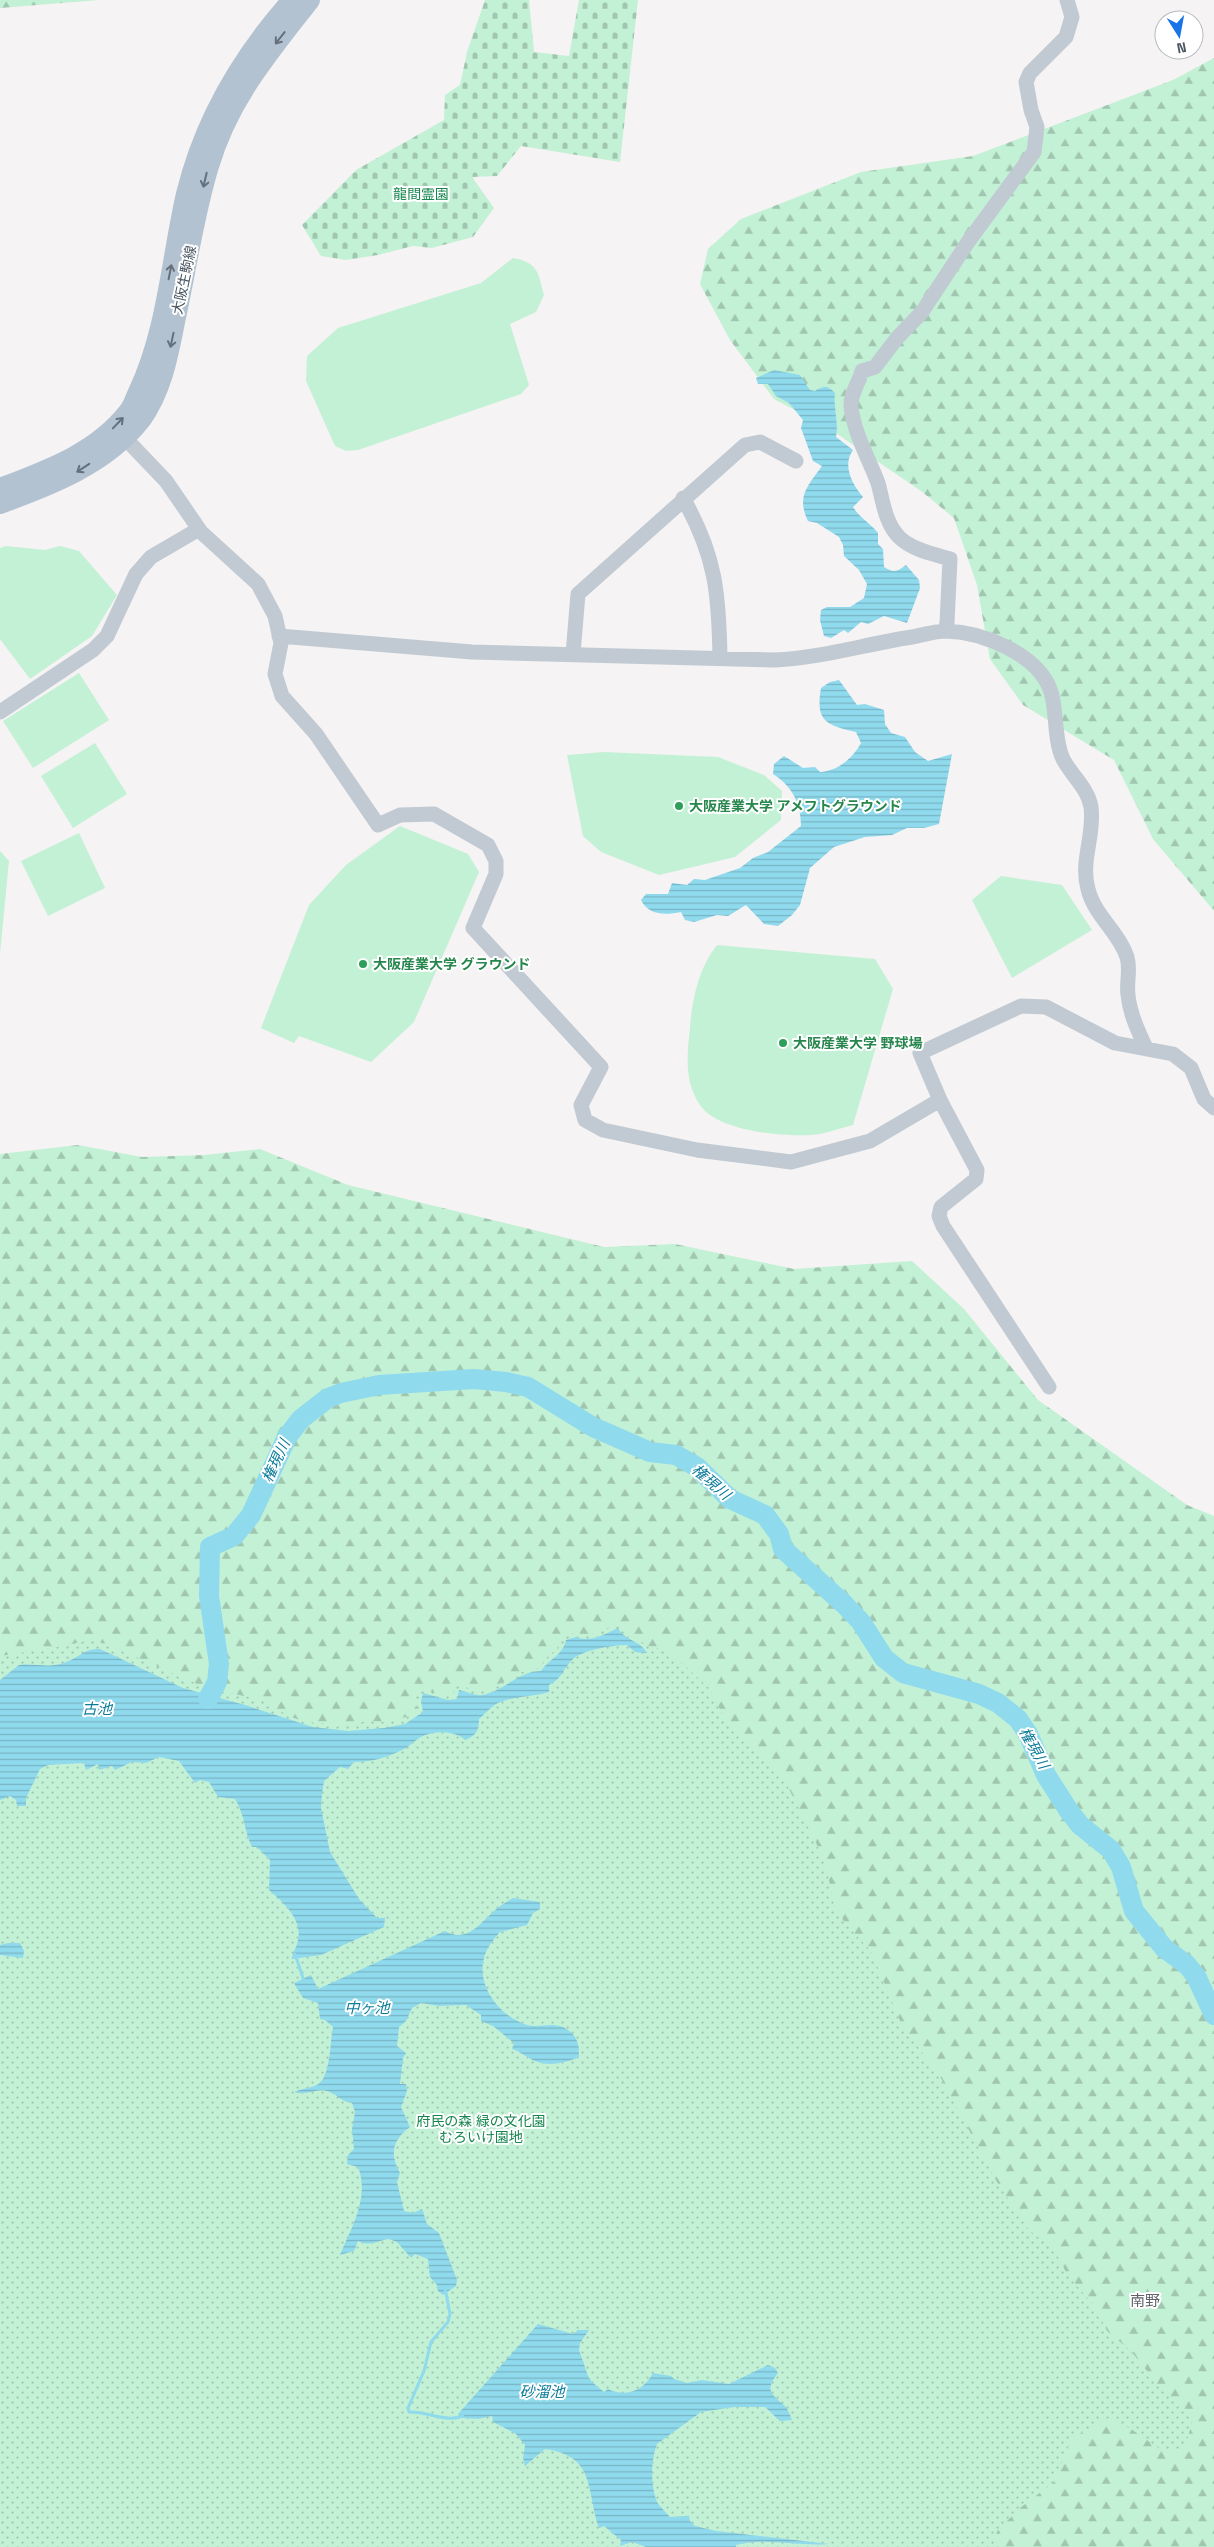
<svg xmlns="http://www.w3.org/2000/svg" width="1214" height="2547" font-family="'Space Grotesk','Noto Sans JP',sans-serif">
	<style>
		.forest { fill: url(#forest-firs) }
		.cemetery { fill: url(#cemetery-stones) }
		.park { fill: url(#park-dots) }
		.pitch { fill: #c3f1d5 }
		.water { fill: url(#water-rules) }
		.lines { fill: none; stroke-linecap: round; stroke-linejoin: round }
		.stream { stroke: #90daee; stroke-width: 3 }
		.river { stroke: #90daee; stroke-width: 20 }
		.minor { stroke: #c1cad2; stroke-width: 15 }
		.major { stroke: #b3c2d1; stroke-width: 20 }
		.oneway { stroke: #64717d }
		.leisure-dot { fill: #2e9e5b; stroke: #fff; stroke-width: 2 }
		.labels { text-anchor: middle; stroke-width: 4; stroke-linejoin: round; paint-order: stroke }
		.park-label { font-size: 14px; fill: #17864f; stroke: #fff }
		.street-label { font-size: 14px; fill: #4a5661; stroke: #fff }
		.leisure-label { font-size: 14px; font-weight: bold; fill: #27864d; stroke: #fff; text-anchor: start }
		.water-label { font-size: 15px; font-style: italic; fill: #0c7c9b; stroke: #fff }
		.neighbourhood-label { font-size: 15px; fill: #5f6368; stroke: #fff }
	</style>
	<defs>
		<pattern id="forest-firs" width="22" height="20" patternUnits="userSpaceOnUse" patternTransform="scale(1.25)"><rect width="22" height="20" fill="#c3f1d5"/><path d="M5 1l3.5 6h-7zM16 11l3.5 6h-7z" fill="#a0c6b0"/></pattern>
		<pattern id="cemetery-stones" width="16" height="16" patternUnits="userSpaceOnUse" patternTransform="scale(1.25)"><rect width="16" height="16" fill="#c3f1d5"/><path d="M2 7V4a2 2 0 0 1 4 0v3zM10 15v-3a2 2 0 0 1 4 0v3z" fill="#a0c6b0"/></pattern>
		<pattern id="park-dots" width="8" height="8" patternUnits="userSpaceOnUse" patternTransform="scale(1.25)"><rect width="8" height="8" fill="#c3f1d5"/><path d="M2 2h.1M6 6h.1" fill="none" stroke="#a0c6b0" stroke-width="1.8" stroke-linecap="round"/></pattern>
		<pattern id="water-rules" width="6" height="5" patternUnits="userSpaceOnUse" patternTransform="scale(1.25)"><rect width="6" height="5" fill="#90daee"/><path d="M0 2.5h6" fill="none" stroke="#78b4c4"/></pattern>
	</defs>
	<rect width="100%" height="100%" fill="#f5f3f3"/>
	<!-- forest -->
	<path class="forest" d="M0 0H99L0 8Z
		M1214 58V911L1153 839 1114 760 1023 705 990 659 977 585 954 518 921 491 827 427 774 399 730 340 700 284 708 249 741 219 861 172 973 156 1173 80Z
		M78 1145 142 1157 204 1155 260 1149 348 1185 604 1247 675 1244 794 1269 912 1261 964 1309 1038 1400 1187 1505 1214 1516V2547H0V1154Z"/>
	<!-- cemetery -->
	<path class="cemetery" d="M485 0H529L534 52 569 56 579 0H638L620 162 521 146 497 176 472 177 494 208 473 237 432 248 413 246 378 255 346 260 321 256 302 225 356 170 444 120 445 95 460 85 467 52Z"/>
	<!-- park -->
	<path class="park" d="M615 1625 648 1646 669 1651 709 1688 724 1717 785 1781 819 1849 828 1875 834 1905 845 1923 871 1951 901 2023 942 2080 997 2182 1029 2230 1054 2249 1067 2274 1096 2308 1107 2331 1131 2351 1164 2392 1193 2419 1185 2447 1164 2452 1131 2429 1109 2418 1072 2438 1054 2482 1020 2508 998 2530 994 2538 1003 2547H0V1656L64 1646 89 1640 104 1643 204 1687 262 1700 289 1716 305 1722 347 1725 366 1721 386 1722 414 1715 417 1708 414 1695 423 1690 454 1697 453 1690 459 1685C466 1687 476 1691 483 1690 504 1686 517 1669 539 1668L548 1656 557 1649 562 1635 574 1633 589 1635Z"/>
	<!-- pitch -->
	<path class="pitch" d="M513 258C539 263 538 273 544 295L536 312 510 324 529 385 521 394 358 450 346 451 335 446 306 381 307 356 338 328 481 283Z
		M6 546 45 550 60 546 79 551 117 595 92 636 30 679 0 639V548Z
		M79 673 109 720 33 768 3 721Z
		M95 743 127 794 73 828 41 776Z
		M604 752 718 757 764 775 782 791 781 820 735 857 659 875 601 852 583 836 567 755Z
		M400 826 468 854 479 872 414 1022 371 1062 299 1036 294 1043 261 1028 309 905 346 865Z
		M79 833 105 888 48 916 21 861Z
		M0 851 9 861 0 953Z
		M1001 876 1062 885 1092 930 1012 978 972 900Z
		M717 945 875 959 893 989 853 1125C840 1128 825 1134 812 1135 783 1137 717 1131 700 1105 684 1081 687 1055 690 1028 692 999 699 967 717 945Z"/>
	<!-- water -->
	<path class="water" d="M774 370 800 375 810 390 815 391C824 386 827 385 835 393 833 409 839 421 836 437L853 450C842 465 852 484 863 497L853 507C860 518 870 523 878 533V544L883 549 884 567C894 573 897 572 906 565L919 580 920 588 907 623 884 616 868 624 861 622 848 633 844 630 831 638 824 636 820 620 821 610 827 607H850L864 598 867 584 859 570 844 556 843 545 839 537 817 523 808 521C796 496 808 486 822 466L813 461 801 428 803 420 789 403 776 396 768 384H758L756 378Z
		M839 680 857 705 865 704 884 710 885 724 891 733 905 737 915 752 928 761 952 754 939 824 924 828H907L892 835 865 837 834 847 810 868 800 905 792 915 778 926 764 924 746 905 728 916 717 915 694 922 685 920 681 912C666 915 649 916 641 900L646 894H668L672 883 687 885 694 879 705 880 740 868 753 858 768 852 801 826C801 803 792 786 773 774L774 764 784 756 803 768 815 767 820 772C838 771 853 758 861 743L856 732C827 725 815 722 821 688L830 682Z
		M618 1628C625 1641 640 1640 647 1653L635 1652 627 1645C614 1645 581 1650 572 1660 563 1669 562 1679 549 1685V1692C532 1697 514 1696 498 1703 492 1706 485 1714 479 1719 479 1730 476 1736 465 1740 454 1730 431 1730 418 1739 413 1742 409 1747 402 1750 386 1758 372 1762 354 1762L348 1769 340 1767 324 1781 322 1794 321 1808 330 1852 359 1899 377 1918H385L384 1927 321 1955 292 1959C292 1952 297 1948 298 1940 303 1920 283 1902 269 1890L270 1860 257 1847H252C244 1831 245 1815 235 1799L218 1797 209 1782 200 1780 195 1783 179 1761 159 1757 146 1763 132 1762 115 1770 112 1766 99 1770 98 1764 86 1770 84 1763 48 1765 40 1769 26 1798V1806H17L16 1800 10 1796 0 1800V1680L19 1665C39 1663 49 1670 71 1660 81 1655 87 1648 100 1649L183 1688 245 1705 313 1727 348 1731 384 1728 405 1724 423 1712 421 1701 423 1693 448 1700 457 1699 459 1690C465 1691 476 1696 482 1695 504 1691 519 1671 541 1671 549 1659 563 1655 566 1640L576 1637C590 1643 605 1634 618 1628Z
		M513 1898 540 1902V1909L533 1913 527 1925 500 1932C494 1939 486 1948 484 1958 476 1987 501 2017 527 2025 540 2029 554 2020 568 2030 578 2037 579 2045 579 2057 563 2064 545 2068 529 2058 523 2055 519 2051 512 2049L514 2043 493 2026 481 2021V2015L466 2005 439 2006 421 2003 412 2008 406 2021 399 2027 397 2046 406 2053 403 2058 400 2084H406L407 2091 401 2107 410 2127C393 2139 389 2154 400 2173L397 2182 404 2211 413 2213 422 2209 427 2224 439 2233 457 2280 456 2286 443 2295 438 2291 437 2285 430 2277 428 2259 415 2254 411 2258 397 2242 389 2239C376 2241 371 2247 358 2241L354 2251 340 2255C351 2228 370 2197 358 2167L347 2164 348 2155 354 2149 352 2129 355 2112 352 2103C341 2102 337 2094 327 2091 317 2088 305 2096 294 2092 301 2089 310 2088 317 2085 331 2078 330 2040 333 2027L325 2020 320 2019 318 2003 303 1998 294 1983 311 1975 318 1989 445 1931C466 1943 479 1925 493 1912 499 1906 506 1902 513 1898Z
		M8 1943H20L24 1951 23 1958 0 1955V1945Z
		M538 2324 573 2334 578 2330H589L580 2343 579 2350 588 2376 592 2382 604 2392 608 2389C627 2398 644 2390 653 2373L671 2376 674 2379 687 2383 702 2380 729 2384 768 2365 775 2368 778 2373C765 2390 770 2393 784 2405 788 2409 790 2415 792 2420L780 2421 765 2407H734L701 2412 657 2444C651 2460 650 2485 657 2502 660 2507 666 2512 670 2517L689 2516 690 2521 695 2526 716 2531 829 2544C800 2547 766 2537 736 2545V2547H646L632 2542 620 2546 621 2540 604 2526 599 2528C586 2490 596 2456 545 2449L525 2466 523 2458 525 2445 516 2434 493 2422 492 2416 478 2419 461 2418 458 2414Z"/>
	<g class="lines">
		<!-- stream -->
		<path class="stream" d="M295 1954 304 1981
			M445 2288 450 2314 448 2322 431 2342 424 2371 408 2408 409 2412C427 2411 445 2423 463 2416"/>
		<!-- river -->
		<path class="river" d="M208 1699 217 1682 219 1664 209 1596 210 1547 234 1536 251 1515 287 1437 301 1419 328 1398 341 1393 379 1385 474 1379 506 1382 528 1387 593 1427 650 1452 676 1455 697 1467 730 1499 765 1515 779 1534 783 1549 844 1604 861 1622 884 1658 903 1673 979 1694 998 1703 1018 1719 1028 1734 1046 1775 1069 1811 1080 1825 1111 1850 1121 1867 1134 1911 1164 1948 1187 1965 1196 1976 1214 2015"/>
		<!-- minor -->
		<path class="minor" d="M124 437 166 481 201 532 258 584 275 616 281 643 275 674 282 696 316 734 378 825 400 815 434 814 488 845 496 861V874L473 928 601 1067 581 1105 585 1120 603 1130 697 1150 791 1162 870 1141 940 1100 920 1053 1021 1006 1046 1007 1115 1043 1173 1054 1191 1068 1204 1099 1214 1108
			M683 498C716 556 719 594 720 659
			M945 631 947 623 950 559C934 554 912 550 899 537 885 523 883 501 878 483 869 459 854 433 851 407 850 394 859 383 862 371L875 367 897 338 922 312 968 242 1034 152 1037 127 1031 110 1026 82 1030 73 1066 37 1072 17 1067 0
			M279 636 472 652 775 660C821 658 866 644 912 637 923 635 935 631 946 631 982 632 1039 654 1051 692 1057 711 1054 741 1063 759 1071 775 1088 788 1091 807 1095 835 1080 861 1088 889 1094 915 1119 932 1127 957 1131 971 1126 982 1128 995 1130 1014 1138 1031 1146 1048
			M573 654 578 594 745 445 760 442 796 461
			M0 712 93 650 107 636 136 574 151 557 199 529
			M940 1100 977 1170 976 1179 941 1207 939 1216 943 1226 1049 1387"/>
		<!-- major -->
		<path class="major" d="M0 488C47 470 96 453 128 412 133 406 135 398 138 392 167 331 171 259 186 194 204 120 242 56 292 0
			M0 504C50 486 107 464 141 420 163 390 169 352 176 317 187 267 194 215 209 166 229 99 268 54 310 0"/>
	</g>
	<!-- one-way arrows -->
	<defs><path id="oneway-shaft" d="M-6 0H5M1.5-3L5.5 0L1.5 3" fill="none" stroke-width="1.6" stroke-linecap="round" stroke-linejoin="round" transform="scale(1.25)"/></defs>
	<g class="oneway">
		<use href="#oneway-shaft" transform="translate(280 38) rotate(128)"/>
		<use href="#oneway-shaft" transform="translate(205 180) rotate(103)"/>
		<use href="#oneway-shaft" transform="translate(170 272) rotate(-79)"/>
		<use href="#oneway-shaft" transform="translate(172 340) rotate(102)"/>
		<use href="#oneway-shaft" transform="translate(118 423) rotate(-46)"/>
		<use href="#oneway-shaft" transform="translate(83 468) rotate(147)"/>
	</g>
	<!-- markers -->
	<g class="leisure-dot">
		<circle cx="679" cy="806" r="5"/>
		<circle cx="363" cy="964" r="5"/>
		<circle cx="783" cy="1043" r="5"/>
	</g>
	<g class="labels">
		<!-- park labels -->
		<g class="park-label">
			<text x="421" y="199">龍間霊園</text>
			<text x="481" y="2126">府民の森 緑の文化園<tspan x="481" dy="16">むろいけ園地</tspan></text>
		</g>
		<!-- street labels -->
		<g class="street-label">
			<text transform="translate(184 280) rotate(-78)" y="5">大阪生駒線</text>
		</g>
		<!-- leisure labels -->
		<g class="leisure-label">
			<text x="689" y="811">大阪産業大学 アメフトグラウンド</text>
			<text x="373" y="969">大阪産業大学 グラウンド</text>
			<text x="793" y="1048">大阪産業大学 野球場</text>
		</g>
		<!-- water labels -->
		<g class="water-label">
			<text transform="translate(276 1461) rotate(-65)" y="5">権現川</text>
			<text transform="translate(711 1482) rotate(41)" y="5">権現川</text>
			<text x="97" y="1714">古池</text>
			<text transform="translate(1034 1748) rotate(61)" y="5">権現川</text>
			<text x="367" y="2013">中ヶ池</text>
			<text x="542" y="2397">砂溜池</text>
		</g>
		<!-- neighbourhood labels -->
		<g class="neighbourhood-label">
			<text x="1145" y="2306">南野</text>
		</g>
	</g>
	<!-- north arrow -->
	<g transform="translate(1179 35) rotate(169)"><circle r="24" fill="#ffffff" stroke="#b7bbc0"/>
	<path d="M0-4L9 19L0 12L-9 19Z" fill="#1a73e8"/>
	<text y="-8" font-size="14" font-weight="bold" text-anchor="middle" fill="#4a5661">N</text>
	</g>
</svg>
